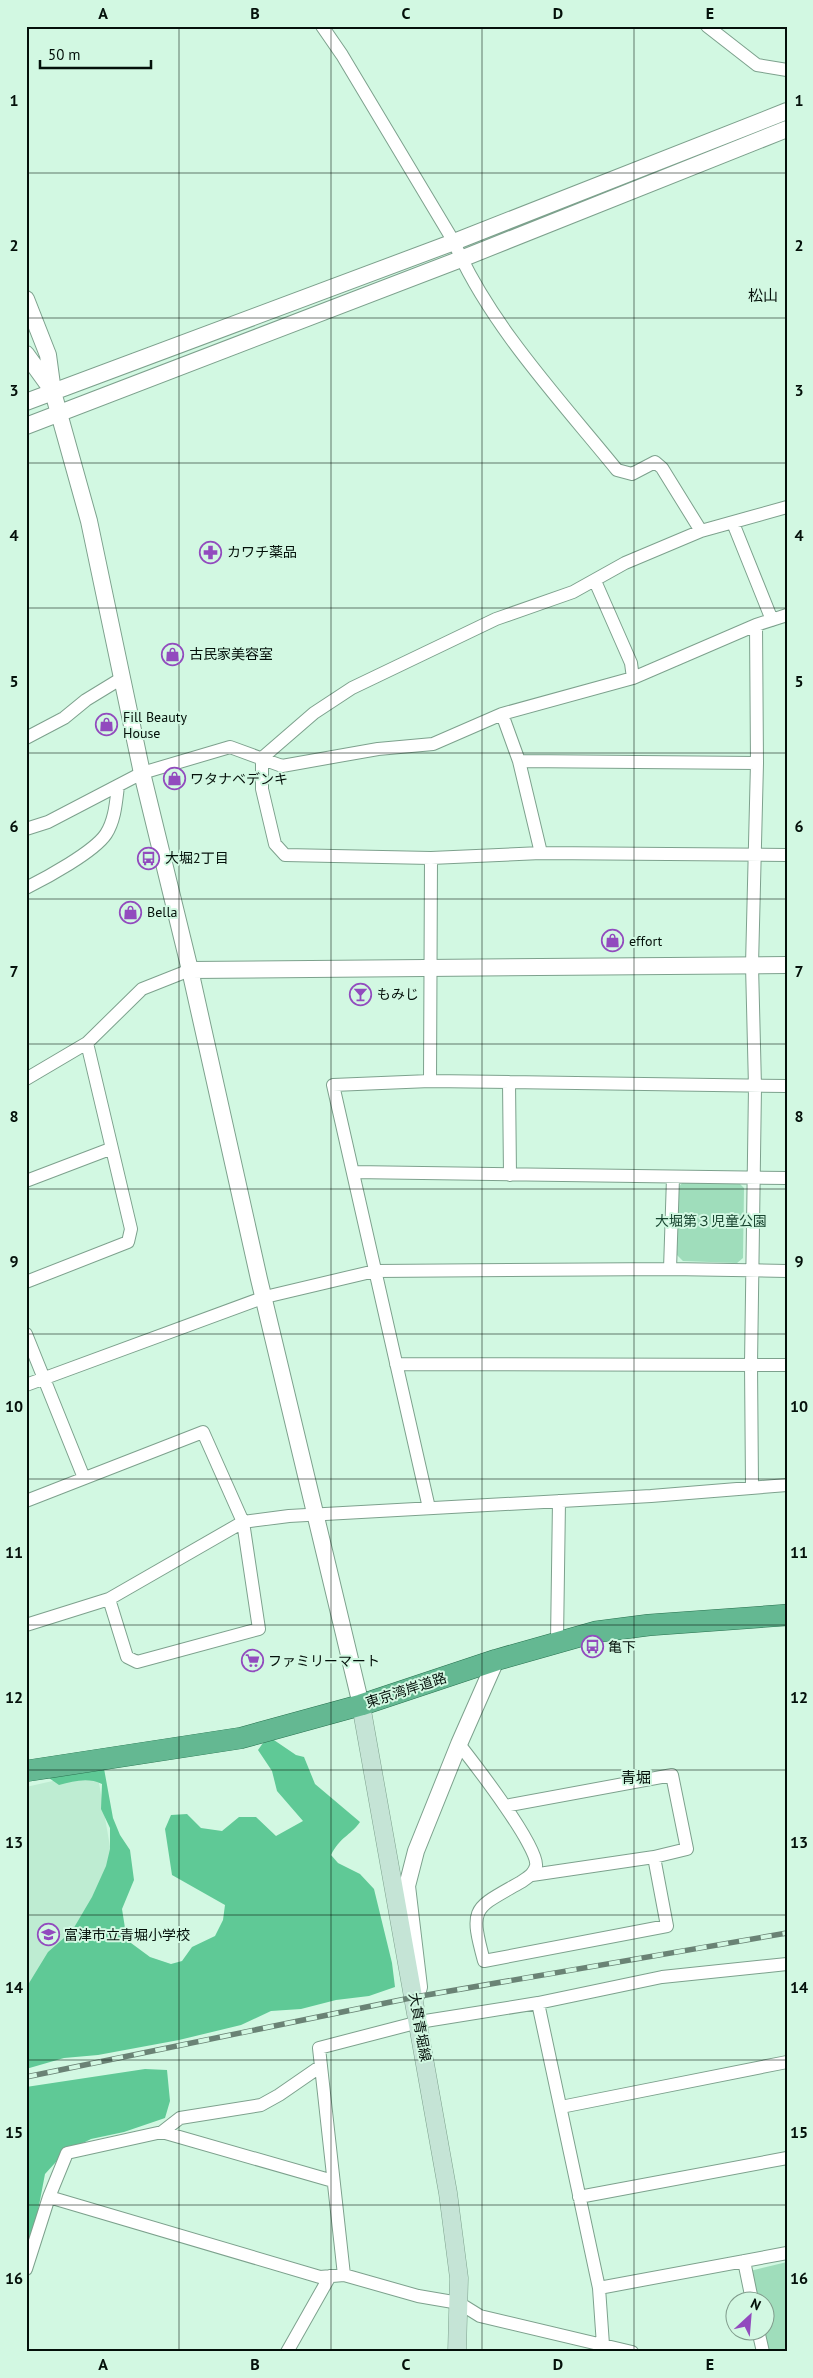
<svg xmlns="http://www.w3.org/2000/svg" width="813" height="2378" font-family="'PT Sans','Noto Sans JP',sans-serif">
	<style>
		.built { fill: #beecd2 }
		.green { fill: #9fddbb }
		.forest { fill: #5fc996 }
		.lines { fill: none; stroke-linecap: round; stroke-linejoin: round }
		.minor-casing { stroke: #7da18d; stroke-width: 14 }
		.tertiary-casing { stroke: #7da18d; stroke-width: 18 }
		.secondary-casing { stroke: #7da18d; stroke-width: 19 }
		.trunk-casing { stroke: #297250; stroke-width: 22 }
		.minor { stroke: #fff; stroke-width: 12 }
		.tertiary { stroke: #fff; stroke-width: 16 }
		.secondary { stroke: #c5e4d6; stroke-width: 18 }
		.trunk { stroke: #64b892; stroke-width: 21 }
		.rail-casing { stroke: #6a8375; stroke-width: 5.5 }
		.rail { stroke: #d2f8e2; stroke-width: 4; stroke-dasharray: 11; stroke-linecap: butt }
		.grid { fill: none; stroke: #04100a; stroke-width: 1; stroke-opacity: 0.55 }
		.labels { text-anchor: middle; stroke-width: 4; stroke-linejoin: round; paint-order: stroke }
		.poi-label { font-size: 14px; fill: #04100a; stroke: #d2f8e2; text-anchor: start }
		.park-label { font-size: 14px; fill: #194631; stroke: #d2f8e2 }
		.street-label { font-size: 14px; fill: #04100a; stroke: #d2f8e2 }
		.neighbourhood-label { font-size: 15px; fill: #04100a; stroke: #d2f8e2 }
		.neatline { fill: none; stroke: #04100a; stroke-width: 2 }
		.grid-label { font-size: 16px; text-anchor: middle; font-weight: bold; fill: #04100a }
	</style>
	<rect width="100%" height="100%" fill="#d2f8e2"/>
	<!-- built -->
	<path class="built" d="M97 1771 114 1870 26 2001V1787Z"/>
	<!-- green -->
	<path class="green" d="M682 1183H739L744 1188 743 1258 737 1263 683 1261 677 1255 678 1188Z
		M787 2262V2352H769L764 2331 766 2330V2300H757L750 2271Z"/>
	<!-- forest -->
	<path class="forest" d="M268 1736 296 1755 304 1757 315 1784 360 1822C350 1836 340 1837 331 1855L338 1863 360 1874 374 1889 392 1963 395 1987 369 1996 336 2000 301 2009 271 2011 241 2025 179 2040 98 2055 64 2058 26 2069V1988L48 1952 72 1931 92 1897 106 1866 110 1849V1828L101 1809 102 1784C88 1777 74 1781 59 1785L49 1778 53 1770 103 1763 113 1818 120 1835 130 1850 134 1880 122 1909 125 1928 131 1943 150 1957 171 1964 182 1961 192 1947 215 1936 223 1920 225 1905 172 1875 165 1829 171 1815 187 1814 201 1828 222 1831 239 1817H256L276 1836 303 1821 277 1791 272 1771 258 1750Z
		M145 2069 167 2070 170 2101 165 2118 124 2132 91 2139 65 2152 45 2174 36 2221 26 2247V2087Z"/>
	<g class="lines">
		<defs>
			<path id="minor" d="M322 26 342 55 454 242C489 324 561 401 617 470L632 474 655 462 662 468 701 531
				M707 26 757 65 787 70
				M787 507 701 531 625 563 573 592 496 619 352 688 314 713 262 758V789L275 844 285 855 431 858 541 853 787 855
				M733 523 772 620
				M595 581 631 663 633 678
				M502 714 519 761 541 853
				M26 738 64 718 86 700 122 678
				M519 761 757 763
				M26 829 48 822 142 773 230 747 282 766 378 749 433 744 502 714 633 678 756 625 787 615
				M26 888C46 878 94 852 106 834 115 820 116 802 118 786
				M26 1079 87 1043 142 989 190 970
				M430 1081 431 858
				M509 1082 510 1175
				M353 1172 787 1178
				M26 1181 110 1149
				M670 1269 673 1178
				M26 1282 128 1242 131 1229 87 1043
				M26 1334 84 1478
				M396 1364 787 1365
				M26 1385 265 1297 375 1271 670 1269 787 1271
				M752 1486 751 1364 755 1087 752 965 757 763 756 625
				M26 1501 203 1432 243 1522 259 1629 137 1662 127 1657 109 1599
				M429 1508 333 1085 430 1081 787 1086
				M26 1625 109 1599 243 1522 289 1516 651 1496 787 1485
				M557 1641 559 1501
				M459 1744C473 1762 540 1848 536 1866 534 1874 528 1877 521 1882 474 1909 469 1906 484 1961L667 1926 654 1857
				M505 1806 672 1775 687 1849 654 1857 532 1875
				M538 2003 599 2288 603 2345
				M561 2107 787 2062
				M162 2132 180 2118 261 2105 279 2095 321 2066
				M49 2197 320 2277 344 2275 418 2296 459 2303 480 2316 632 2352
				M579 2197 787 2158
				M744 2261 752 2300
				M26 2269 49 2197 67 2153 162 2132 333 2181
				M344 2275 319 2048 419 2022 538 2003 662 1977 787 1964
				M599 2288 787 2253
				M758 2330 763 2352
				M287 2352 330 2276"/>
			<path id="tertiary" d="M26 299 48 355 53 392 89 521 142 773 190 970 259 1279 361 1705
				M26 354 52 390
				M26 402 454 242 787 111
				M26 426 461 259 787 129
				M190 970 787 965
				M417 1994 419 1987 407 1886 416 1851 459 1744 496 1660"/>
			<path id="secondary" d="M361 1705 448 2193 459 2278 457 2352"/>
			<path id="trunk" d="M26 1771 241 1738 361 1705 496 1660 595 1632 649 1625 787 1615"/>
		</defs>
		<!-- minor casing -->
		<use href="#minor" class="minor-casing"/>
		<!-- tertiary casing -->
		<use href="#tertiary" class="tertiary-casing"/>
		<!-- secondary casing -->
		<use href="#secondary" class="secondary-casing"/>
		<!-- trunk casing -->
		<use href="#trunk" class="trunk-casing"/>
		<!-- minor -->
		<use href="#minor" class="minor"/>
		<!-- tertiary -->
		<use href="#tertiary" class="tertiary"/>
		<!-- secondary -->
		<use href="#secondary" class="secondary"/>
		<!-- trunk -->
		<use href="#trunk" class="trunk"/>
		<defs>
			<path id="rail" d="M26 2077 415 1997 787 1933"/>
		</defs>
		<!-- rail casing -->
		<use href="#rail" class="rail-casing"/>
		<!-- rail -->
		<use href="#rail" class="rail"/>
	</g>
	<!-- grid -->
	<path class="grid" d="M179 26V2352M331 26V2352M482 26V2352M634 26V2352M26 173H787M26 318H787M26 463H787M26 608H787M26 753H787M26 899H787M26 1044H787M26 1189H787M26 1334H787M26 1479H787M26 1625H787M26 1770H787M26 1915H787M26 2060H787M26 2205H787"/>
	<!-- icons -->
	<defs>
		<symbol id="pharmacy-ring" viewBox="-11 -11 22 22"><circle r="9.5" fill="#d2f8e2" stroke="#924bbe" stroke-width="1.5"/><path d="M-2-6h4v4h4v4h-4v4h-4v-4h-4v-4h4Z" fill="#924bbe"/></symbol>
		<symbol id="shop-ring" viewBox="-11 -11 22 22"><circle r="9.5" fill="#d2f8e2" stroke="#924bbe" stroke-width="1.5"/><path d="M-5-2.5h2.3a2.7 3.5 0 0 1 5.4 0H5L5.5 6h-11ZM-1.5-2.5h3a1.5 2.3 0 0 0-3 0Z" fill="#924bbe"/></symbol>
		<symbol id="bus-ring" viewBox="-11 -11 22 22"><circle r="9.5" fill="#d2f8e2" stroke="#924bbe" stroke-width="1.5"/><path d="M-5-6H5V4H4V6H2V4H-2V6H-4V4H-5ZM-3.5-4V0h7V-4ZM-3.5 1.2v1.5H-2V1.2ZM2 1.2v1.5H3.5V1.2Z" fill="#924bbe"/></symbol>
		<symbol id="bar-ring" viewBox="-11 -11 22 22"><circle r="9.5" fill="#d2f8e2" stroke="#924bbe" stroke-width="1.5"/><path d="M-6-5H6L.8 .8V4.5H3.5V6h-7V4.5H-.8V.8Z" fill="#924bbe"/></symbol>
		<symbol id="supermarket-ring" viewBox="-11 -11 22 22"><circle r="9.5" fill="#d2f8e2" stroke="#924bbe" stroke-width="1.5"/><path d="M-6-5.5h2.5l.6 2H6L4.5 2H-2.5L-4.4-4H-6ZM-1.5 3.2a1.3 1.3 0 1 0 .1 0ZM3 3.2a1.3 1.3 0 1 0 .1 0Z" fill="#924bbe"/></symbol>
		<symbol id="school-ring" viewBox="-11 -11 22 22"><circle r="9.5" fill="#d2f8e2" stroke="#924bbe" stroke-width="1.5"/><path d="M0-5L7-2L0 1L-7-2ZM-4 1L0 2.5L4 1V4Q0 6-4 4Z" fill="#924bbe"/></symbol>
	</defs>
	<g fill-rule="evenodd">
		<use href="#pharmacy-ring" x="198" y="540" width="25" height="25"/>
		<use href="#shop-ring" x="160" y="642" width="25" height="25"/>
		<use href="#shop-ring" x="94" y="712" width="25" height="25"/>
		<use href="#shop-ring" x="162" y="766" width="25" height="25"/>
		<use href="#bus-ring" x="136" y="846" width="25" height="25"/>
		<use href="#shop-ring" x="118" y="900" width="25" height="25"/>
		<use href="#shop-ring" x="600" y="928" width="25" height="25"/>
		<use href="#bar-ring" x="348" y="982" width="25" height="25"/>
		<use href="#bus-ring" x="580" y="1634" width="25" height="25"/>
		<use href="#supermarket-ring" x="240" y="1648" width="25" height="25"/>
		<use href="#school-ring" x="36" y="1922" width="25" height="25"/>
	</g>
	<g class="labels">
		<!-- poi labels -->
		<g class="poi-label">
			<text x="227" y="557">カワチ薬品</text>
			<text x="189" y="659">古民家美容室</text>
			<text x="123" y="722">Fill Beauty<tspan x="123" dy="16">House</tspan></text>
			<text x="190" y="784">ワタナベデンキ</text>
			<text x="165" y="863">大堀2丁目</text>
			<text x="147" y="917">Bella</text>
			<text x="629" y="946">effort</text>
			<text x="377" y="999">もみじ</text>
			<text x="608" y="1652">亀下</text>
			<text x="268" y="1666">ファミリーマート</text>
			<text x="64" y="1940">富津市立青堀小学校</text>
		</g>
		<!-- park labels -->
		<g class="park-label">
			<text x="711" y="1226">大堀第３児童公園</text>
		</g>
		<!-- street labels -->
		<g class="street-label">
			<text transform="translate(406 1690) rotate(-18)" y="5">東京湾岸道路</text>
			<text transform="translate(420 2027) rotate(80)" y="5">大貫青堀線</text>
		</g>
		<!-- neighbourhood labels -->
		<g class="neighbourhood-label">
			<text x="763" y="301">松山</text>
			<text x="636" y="1783">青堀</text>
		</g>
	</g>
	<!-- border -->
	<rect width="813" height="2378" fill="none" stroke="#d2f8e2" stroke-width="55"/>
	<!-- north arrow -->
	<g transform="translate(750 2316) rotate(26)"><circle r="24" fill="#d2f8e2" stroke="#809b8c"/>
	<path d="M0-4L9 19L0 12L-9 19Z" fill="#924bbe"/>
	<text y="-8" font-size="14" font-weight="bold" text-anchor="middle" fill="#04100a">N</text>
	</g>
	<!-- scale -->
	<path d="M40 60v8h111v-8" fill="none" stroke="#04100a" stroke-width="2.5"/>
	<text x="48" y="60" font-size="15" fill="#04100a" stroke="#d2f8e2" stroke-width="4" paint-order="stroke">50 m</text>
	<rect x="28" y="28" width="758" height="2322" class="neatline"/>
	<g class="grid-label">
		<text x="103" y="19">A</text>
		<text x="255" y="19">B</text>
		<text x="406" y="19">C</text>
		<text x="558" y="19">D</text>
		<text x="710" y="19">E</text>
		<text x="14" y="106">1</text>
		<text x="799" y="106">1</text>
		<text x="14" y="251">2</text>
		<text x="799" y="251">2</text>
		<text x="14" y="396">3</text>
		<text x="799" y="396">3</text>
		<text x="14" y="541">4</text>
		<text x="799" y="541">4</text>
		<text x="14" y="687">5</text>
		<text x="799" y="687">5</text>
		<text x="14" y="832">6</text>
		<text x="799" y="832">6</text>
		<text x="14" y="977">7</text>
		<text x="799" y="977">7</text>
		<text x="14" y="1122">8</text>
		<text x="799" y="1122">8</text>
		<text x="14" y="1267">9</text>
		<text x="799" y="1267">9</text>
		<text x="14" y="1412">10</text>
		<text x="799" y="1412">10</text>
		<text x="14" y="1558">11</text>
		<text x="799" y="1558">11</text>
		<text x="14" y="1703">12</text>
		<text x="799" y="1703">12</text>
		<text x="14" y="1848">13</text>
		<text x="799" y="1848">13</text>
		<text x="14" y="1993">14</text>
		<text x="799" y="1993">14</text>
		<text x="14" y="2138">15</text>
		<text x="799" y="2138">15</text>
		<text x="14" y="2284">16</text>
		<text x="799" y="2284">16</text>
		<text x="103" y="2370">A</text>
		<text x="255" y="2370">B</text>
		<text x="406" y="2370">C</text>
		<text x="558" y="2370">D</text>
		<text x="710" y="2370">E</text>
	</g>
</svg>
